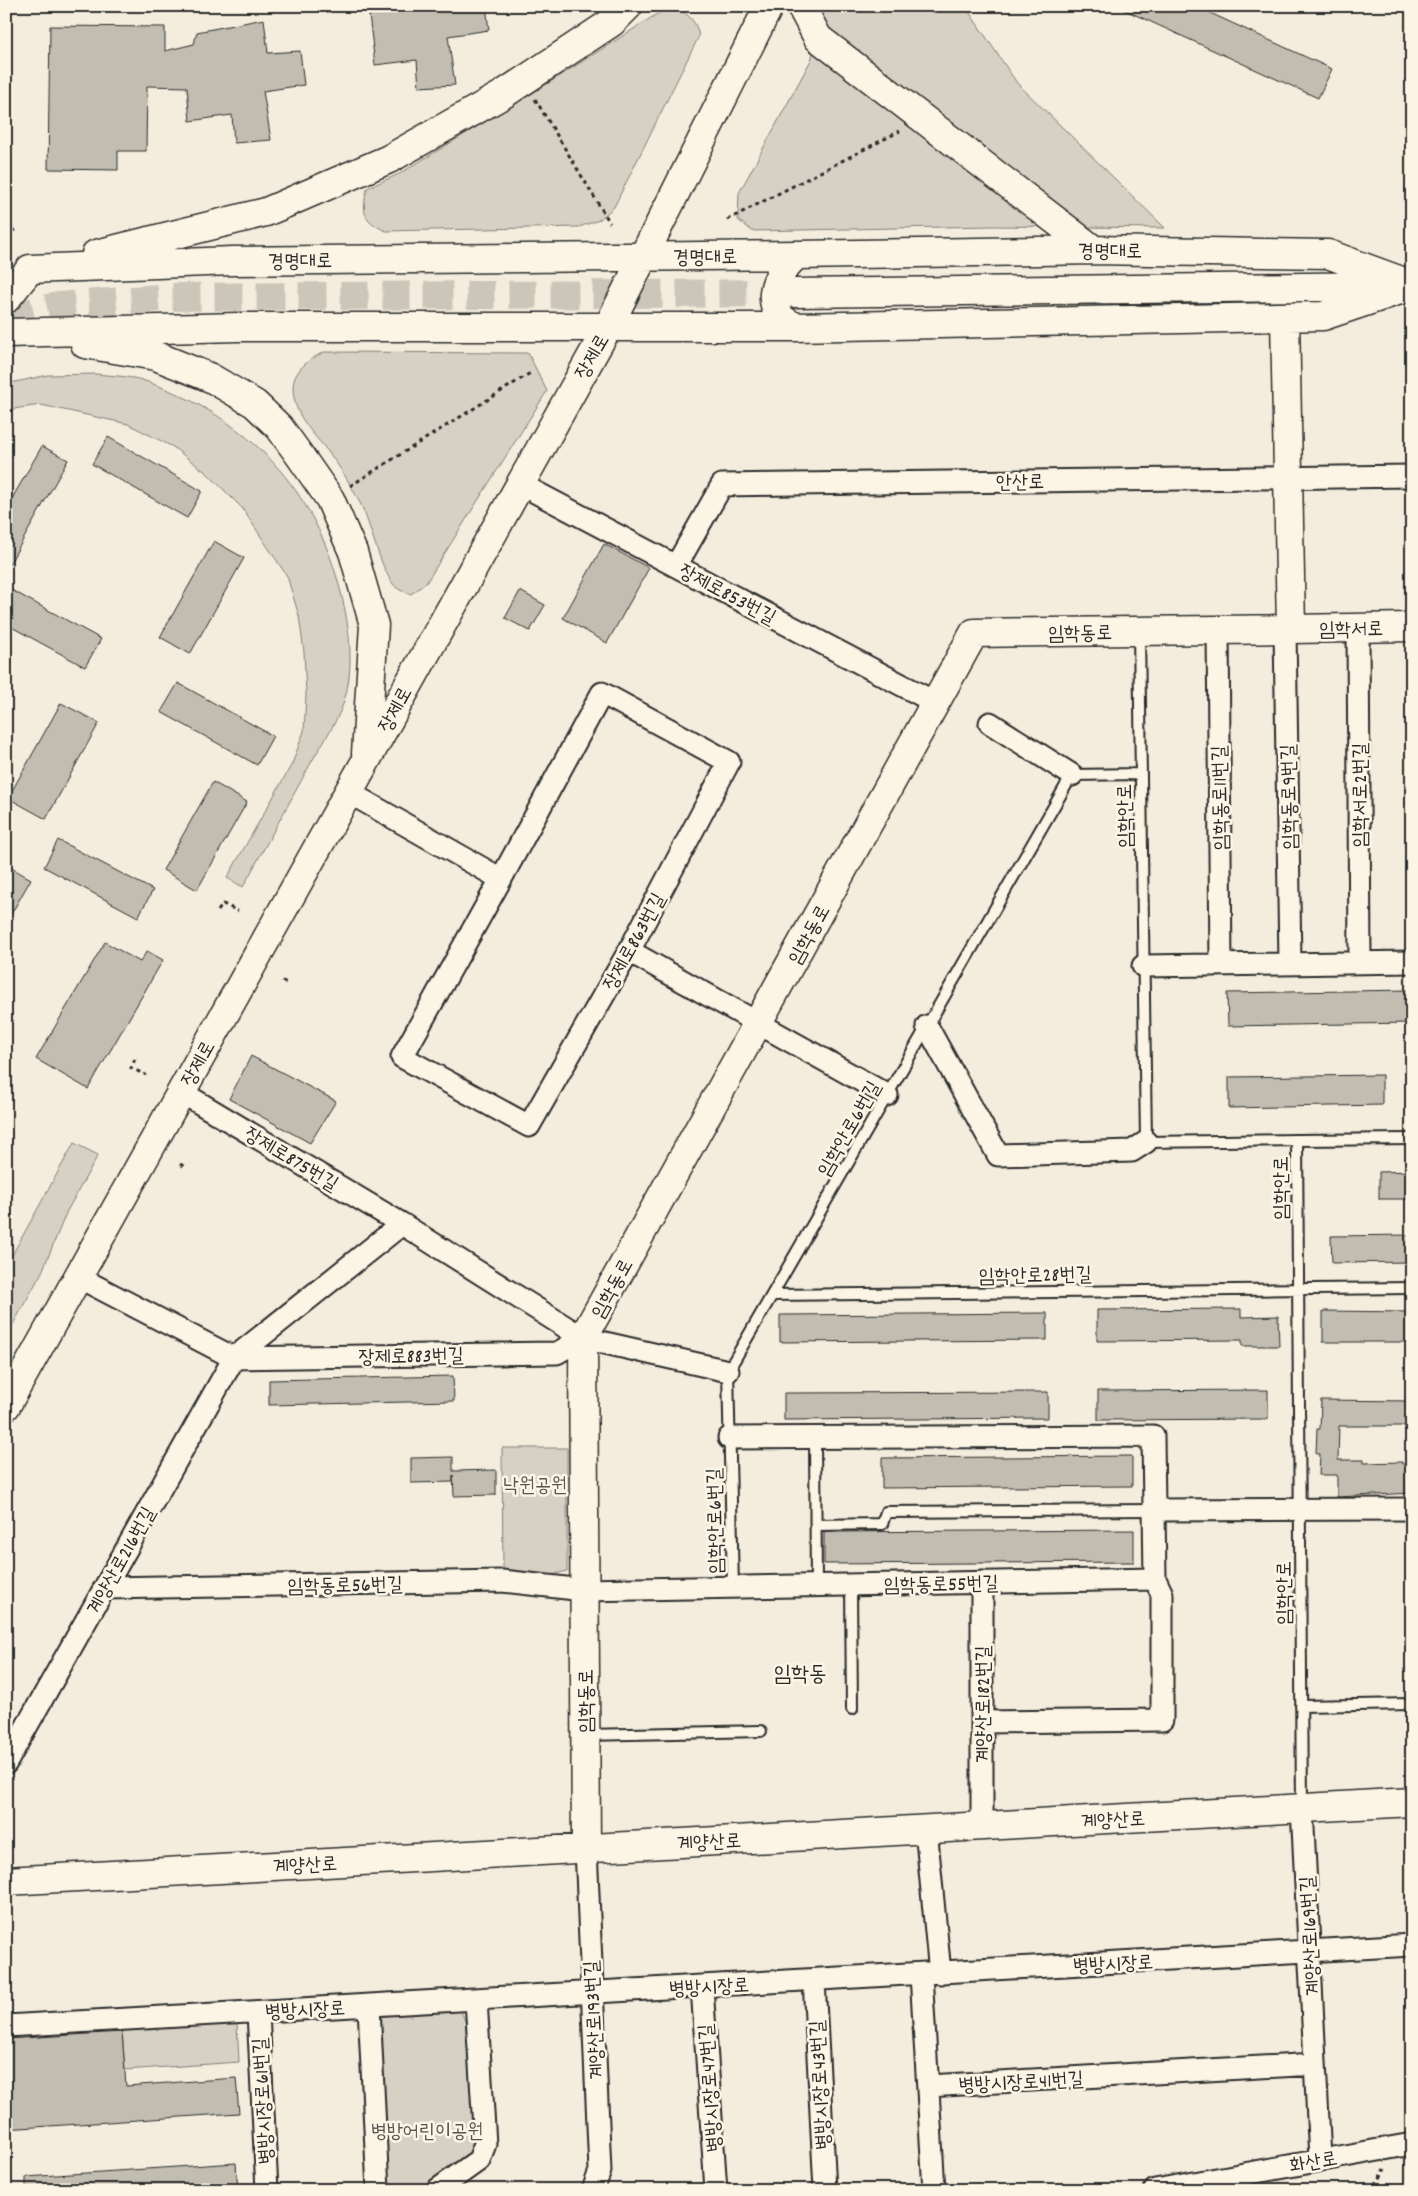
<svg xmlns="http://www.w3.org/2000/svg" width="1418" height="2196" font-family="Dekko,'Poor Story',sans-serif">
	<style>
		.green { fill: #d6d1c4; stroke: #807e78 }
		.building { fill: #c2bdb1; stroke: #2b2b2b }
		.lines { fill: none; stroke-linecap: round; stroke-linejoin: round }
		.secondary-tunnel { stroke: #ccc6ba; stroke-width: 28; stroke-dasharray: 28 14; stroke-linecap: butt }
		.lane-casing { stroke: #2b2b2b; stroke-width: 14 }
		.street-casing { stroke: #2b2b2b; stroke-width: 25 }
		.secondary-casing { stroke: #2b2b2b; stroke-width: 31 }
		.path { stroke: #2b2b2b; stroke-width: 3; stroke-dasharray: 4 4; stroke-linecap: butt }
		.lane { stroke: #fcf5e5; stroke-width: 10 }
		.street { stroke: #fcf5e5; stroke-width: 21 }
		.secondary { stroke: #fcf5e5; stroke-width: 28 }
		.labels { text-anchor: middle; stroke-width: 5; stroke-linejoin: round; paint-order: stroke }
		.street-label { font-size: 20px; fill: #2b2b2b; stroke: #fcf5e5 }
		.park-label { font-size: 20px; fill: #565451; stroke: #fcf5e5 }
		.quarter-label { font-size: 22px; fill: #2b2b2b; stroke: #fcf5e5 }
	</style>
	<rect width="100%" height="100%" fill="#f4edde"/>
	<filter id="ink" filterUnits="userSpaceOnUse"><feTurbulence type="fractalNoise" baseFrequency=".02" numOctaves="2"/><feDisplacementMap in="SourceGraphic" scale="10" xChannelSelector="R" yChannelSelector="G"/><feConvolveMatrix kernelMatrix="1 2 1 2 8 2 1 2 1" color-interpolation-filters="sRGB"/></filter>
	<g filter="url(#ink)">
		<!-- green -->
		<path class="green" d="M826 6H965L1017 83 1165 228 992 226 752 231 738 220 739 193 811 60Z
			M677 8C690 16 696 21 699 36L614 207 599 220 579 227 386 231C362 220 362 213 367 188L399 174 536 91 657 14Z
			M324 352 528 353 547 391 426 583 411 594C407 592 400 591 397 588 382 576 371 525 361 505 352 487 341 468 329 453 313 432 293 416 293 387 294 369 310 359 324 352Z
			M96 374C113 376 133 376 148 382 248 418 316 489 341 593 349 624 354 661 346 694 341 717 324 740 312 761 289 803 266 845 243 887L227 878 292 764 304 731 306 695 304 652 299 616 287 576 242 508 208 474 173 447 128 424 41 405 6 410V384L48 375Z
			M74 1143 98 1155 67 1211 42 1272 6 1337V1266Z
			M502 1448H567V1571L552 1575H503Z
			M461 2011 467 2025 474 2149 468 2160 424 2190H384L376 2027 382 2016Z
			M237 2023 239 2062 125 2070 122 2031Z"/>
		<!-- building -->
		<path class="building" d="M368 6H486L489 30 448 36 455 85 419 87 417 60 375 65Z
			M1116 6H1195L1332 69 1318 98Z
			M264 19 268 53 300 51 304 85 263 91 271 140 234 143 232 115 190 121 187 87 147 86 146 151H118V170L48 169 50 26 165 27V51L194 44 197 32Z
			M108 437 202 491 187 518 92 464Z
			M42 446 68 460 6 570V509Z
			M214 541 244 558 190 654 160 637Z
			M604 544 649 568 607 643 563 618Z
			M6 587 101 639 85 667 6 624Z
			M520 591 545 605 530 631 505 618Z
			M178 683 273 736 257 765 161 712Z
			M61 703 99 723 46 819 8 798Z
			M213 782 247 802 197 890 163 870Z
			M58 840 153 890 138 917 44 867Z
			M6 865 31 879 6 923Z
			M105 942 140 962 147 951 163 960 88 1089 36 1059Z
			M1409 990 1410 1023 1228 1026 1227 993Z
			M251 1056 336 1101 310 1143 229 1099Z
			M1382 1075V1105L1229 1108V1077Z
			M1412 1171V1199H1379V1172Z
			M1412 1235V1262L1332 1263 1331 1236Z
			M1241 1309V1317L1278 1316 1279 1346H1242V1340L1097 1341V1310Z
			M1323 1311 1412 1312V1342H1323Z
			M1047 1313V1340L780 1342V1315Z
			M453 1376 454 1401 269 1405V1380Z
			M1268 1390V1419L1098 1420V1391Z
			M1048 1392V1418L784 1420V1393Z
			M1321 1400 1412 1401 1411 1426H1339L1338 1460H1364V1463L1402 1462V1464H1412V1493L1337 1497V1475H1319L1320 1454H1316L1317 1429H1320Z
			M1132 1456V1486L882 1488V1458Z
			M453 1457V1471L496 1470V1495L454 1496 453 1475V1482L411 1483V1458Z
			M1134 1530V1562L824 1564V1532Z
			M122 2032 126 2086 236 2078 239 2113 6 2129V2039Z
			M236 2163 238 2190H26V2177Z"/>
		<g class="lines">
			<!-- secondary-tunnel -->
			<path class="secondary-tunnel" d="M6 317 58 306 172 297 795 293"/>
			<defs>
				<path id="lane" d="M1139 632 1146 1142 1297 1140 1302 1807
					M1297 1140 1412 1139
					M772 1295 1412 1288
					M815 1437 816 1586
					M816 1525 882 1524 886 1512 1153 1510
					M851 1585 852 1709
					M733 1587 728 1371 1072 775 1141 774
					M1301 1706 1412 1704
					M587 1735 761 1731"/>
				<path id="street" d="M520 484 936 703
					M676 566 722 485 1412 476
					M1358 628 1360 963
					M1285 629 1290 964
					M1218 630 1221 965
					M990 723 1072 775
					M348 792 501 879 402 1057 529 1126 629 951 729 762 602 693 501 879
					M629 951 887 1095
					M1143 966 1412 962
					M927 1026 998 1155 1132 1151 1146 1142
					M181 1092 402 1224 583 1338 728 1371
					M78 1277 234 1358 557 1353 583 1338
					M729 1438 1153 1436 1155 1579
					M1153 1510 1412 1509
					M982 1582V1826
					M105 1588 502 1581 584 1590 1155 1579 1162 1594V1720L982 1722
					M6 1763 234 1358 402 1224
					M1302 1808 1320 2159
					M926 1829 940 1973
					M586 1848 600 2171 593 2190
					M921 1974 934 2190
					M814 1980 825 2190
					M702 1987 716 2190
					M369 2006 378 2190
					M258 2012 267 2190
					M6 2026 1412 1945
					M928 2086 1315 2064
					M437 2190 479 2160 485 2144 476 2000
					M1155 2190 1412 2144"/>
				<path id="secondary" d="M801 6 818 38 1094 250
					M96 254 266 212 389 159 502 95 612 22 628 6
					M795 293 1388 286
					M6 299 30 269 232 261 797 255 1094 250 1328 254 1412 285
					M795 327C790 324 782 320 779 315 766 293 780 269 797 255
					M6 333 238 327H795L1323 316 1412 286
					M85 344 156 356 211 378 255 404 279 427 300 456 330 499 353 552 374 625 366 754
					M1291 629 1412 627
					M6 1406 608 327 769 6
					M586 1848 583 1338 974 633 1291 629 1285 317
					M6 1881 1412 1802"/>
			</defs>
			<!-- lane casing -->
			<use href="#lane" class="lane-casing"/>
			<!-- street casing -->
			<use href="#street" class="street-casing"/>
			<!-- secondary casing -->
			<use href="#secondary" class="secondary-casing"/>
			<!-- path -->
			<path class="path" d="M535 99 610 223
				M727 220 900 131
				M6 233 15 230
				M350 486 532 372
				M218 911 223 904 238 911
				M282 981 287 983
				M135 1059 131 1068 146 1075
				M180 1164 185 1167
				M1369 2190 1379 2180 1385 2169"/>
			<!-- lane -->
			<use href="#lane" class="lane"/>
			<!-- street -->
			<use href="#street" class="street"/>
			<!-- secondary -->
			<use href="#secondary" class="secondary"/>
		</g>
	</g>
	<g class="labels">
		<!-- street labels -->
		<g class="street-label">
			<text x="1110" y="257">경명대로</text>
			<text transform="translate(705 256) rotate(-1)" y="7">경명대로</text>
			<text transform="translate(300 260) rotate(-1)" y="7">경명대로</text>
			<text transform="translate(591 356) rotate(-60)" y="7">장제로</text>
			<text transform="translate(1020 481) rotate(-1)" y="7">안산로</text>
			<text transform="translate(728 593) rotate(28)" y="7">장제로853번길</text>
			<text transform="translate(1351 628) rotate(-1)" y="7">임학서로</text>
			<text transform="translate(1080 632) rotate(-1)" y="7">임학동로</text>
			<text transform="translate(394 709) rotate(-61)" y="7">장제로</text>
			<text transform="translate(1359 795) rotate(-90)" y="7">임학서로2번길</text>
			<text transform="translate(1288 797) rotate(-91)" y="7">임학동로9번길</text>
			<text transform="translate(1219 798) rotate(-91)" y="7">임학동로11번길</text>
			<text transform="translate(1124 816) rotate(-91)" y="7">임학안로</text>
			<text transform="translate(808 934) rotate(-61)" y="7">임학동로</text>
			<text transform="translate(633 941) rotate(-61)" y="7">장제로863번길</text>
			<text transform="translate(197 1063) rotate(-61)" y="7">장제로</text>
			<text transform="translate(848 1128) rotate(-60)" y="7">임학안로6번길</text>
			<text transform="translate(292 1158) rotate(31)" y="7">장제로875번길</text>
			<text transform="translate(1280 1188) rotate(-90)" y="7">임학안로</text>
			<text transform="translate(1035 1274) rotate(-1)" y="7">임학안로28번길</text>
			<text transform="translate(611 1288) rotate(-61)" y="7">임학동로</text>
			<text transform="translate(411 1355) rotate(-1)" y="7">장제로883번길</text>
			<text transform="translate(714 1521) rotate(-91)" y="7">임학안로6번길</text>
			<text transform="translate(120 1560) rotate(-61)" y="7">계양산로216번길</text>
			<text transform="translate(941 1583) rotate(-1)" y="7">임학동로55번길</text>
			<text transform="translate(345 1584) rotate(-1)" y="7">임학동로56번길</text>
			<text transform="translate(1283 1593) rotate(-90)" y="7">임학안로</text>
			<text transform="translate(585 1701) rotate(-90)" y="7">임학동로</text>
			<text transform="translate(982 1704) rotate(-90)" y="7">계양산로182번길</text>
			<text transform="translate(1113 1819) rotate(-3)" y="7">계양산로</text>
			<text transform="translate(709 1841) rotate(-3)" y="7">계양산로</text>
			<text transform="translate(305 1864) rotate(-3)" y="7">계양산로</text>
			<text transform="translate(1309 1936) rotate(-93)" y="7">계양산로169번길</text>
			<text transform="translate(1113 1963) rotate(-3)" y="7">병방시장로</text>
			<text transform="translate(709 1986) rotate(-3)" y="7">병방시장로</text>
			<text transform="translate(305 2009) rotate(-3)" y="7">병방시장로</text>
			<text transform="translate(593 2020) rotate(-93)" y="7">계양산로193번길</text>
			<text transform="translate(1021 2081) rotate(-3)" y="7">병방시장로41번길</text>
			<text transform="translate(819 2085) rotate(-93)" y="7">병방시장로43번길</text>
			<text transform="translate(709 2088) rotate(-94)" y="7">병방시장로47번길</text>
			<text transform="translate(262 2101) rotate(-93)" y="7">병방시장로61번길</text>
			<text transform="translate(1313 2161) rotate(-10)" y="7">화산로</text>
		</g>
		<!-- park labels -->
		<g class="park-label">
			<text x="535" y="1491">낙원공원</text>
			<text x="427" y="2137">병방어린이공원</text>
		</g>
		<!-- quarter labels -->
		<g class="quarter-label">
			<text x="800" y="1680">임학동</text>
		</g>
	</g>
	<!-- margin -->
	<rect width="1418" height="2196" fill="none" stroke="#fcf5e5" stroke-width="25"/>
	<rect x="12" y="12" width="1393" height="2171" fill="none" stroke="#2b2b2b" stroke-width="2" filter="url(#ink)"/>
</svg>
